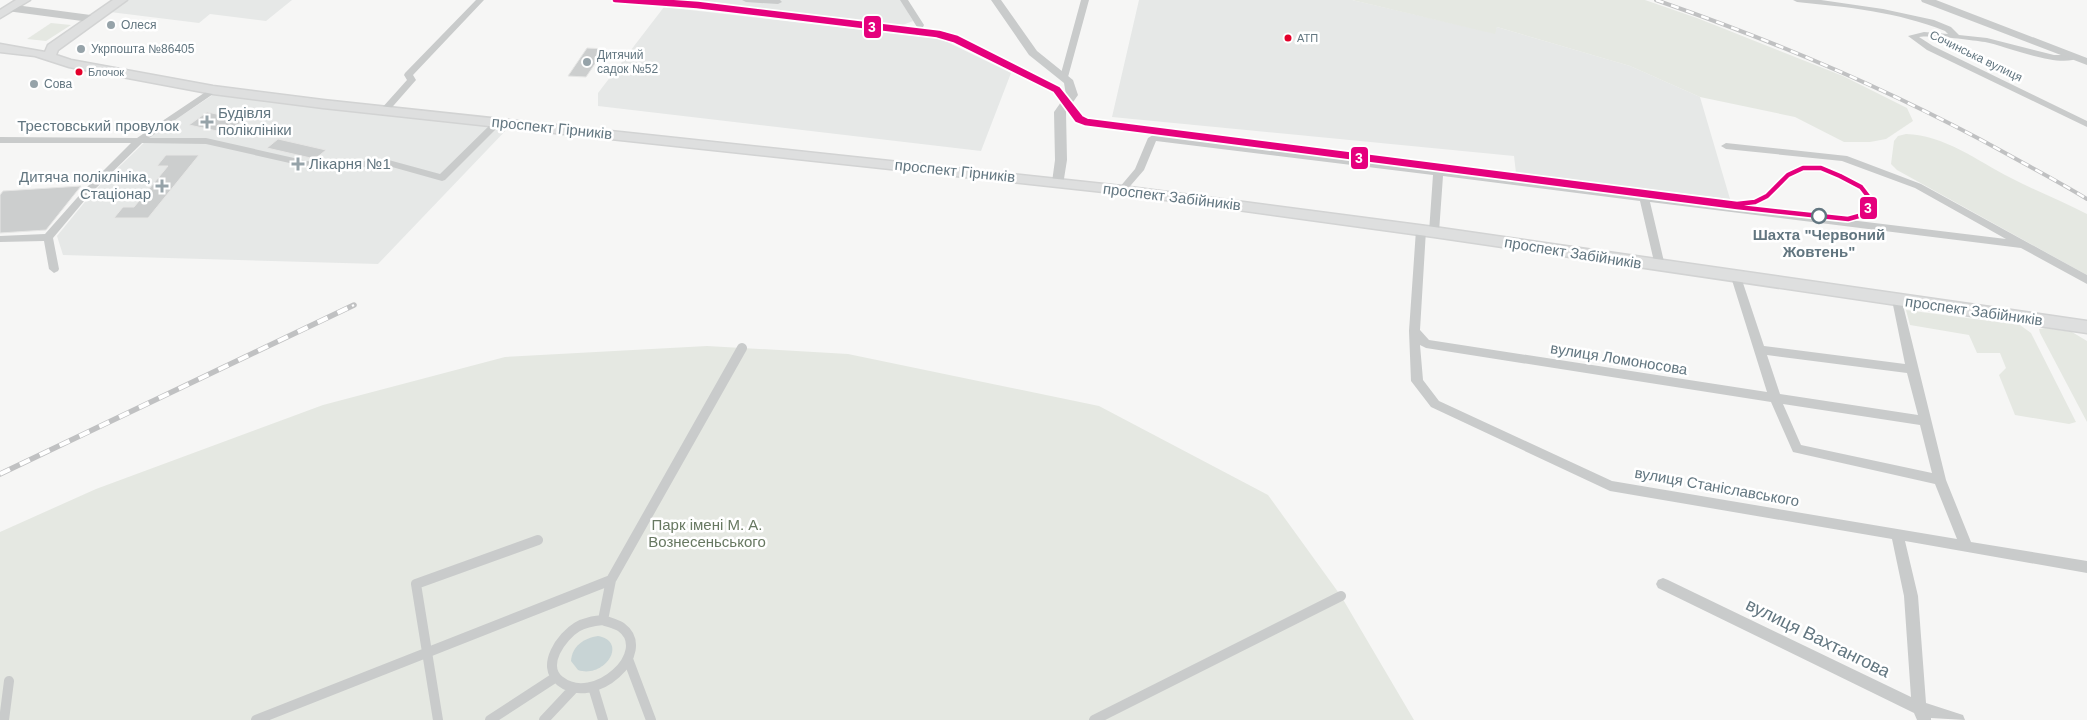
<svg xmlns="http://www.w3.org/2000/svg" width="2087" height="720" font-family="Helvetica,sans-serif">
	<style>
		.built { fill: #e6e8e7 }
		.green { fill: #e5e8e2 }
		.water { fill: #c8d4d5 }
		.building { fill: #cccece; stroke: #e6e6e5 }
		.lines { fill: none; stroke-linecap: round; stroke-linejoin: round }
		.secondary-casing { stroke: #d2d3d3; stroke-width: 3 }
		.pedestrian-far1 { stroke: #c9cbcb; stroke-width: 7 }
		.pedestrian { stroke: #c9cbcb; stroke-width: 10 }
		.minor { fill: #c9cbcb; fill-rule: evenodd }
		.tertiary { fill: #c9cbcb; fill-rule: evenodd }
		.secondary { fill: #dedfdf; fill-rule: evenodd }
		.rail-far1-casing { stroke: #c0c1c2; stroke-width: 4 }
		.rail-casing { stroke: #c0c1c2; stroke-width: 5.5 }
		.rail-far1 { stroke: #fff; stroke-width: 2.5; stroke-dasharray: 8; stroke-linecap: butt }
		.rail { stroke: #fff; stroke-width: 4; stroke-dasharray: 11; stroke-linecap: butt }
		.tram-1-casing { stroke: #fff; stroke-width: 8 }
		.tram-1 { stroke: #e5007d; stroke-width: 4.5 }
		.poi-dot { fill: #96a3a9; stroke: #fff; stroke-width: 2 }
		.bus-dot { fill: #e4002b; stroke: #fff; stroke-width: 2 }
		.stop-dot { fill: #fff; stroke: #627680; stroke-width: 2.5 }
		.labels { text-anchor: middle; stroke-width: 5; stroke-linejoin: round; paint-order: stroke }
		.far-bus-label { font-size: 11px; fill: #627680; stroke: #fff; text-anchor: start }
		.far-poi-label { font-size: 12px; fill: #627680; stroke: #fff; text-anchor: start }
		.far-street-label { font-size: 12px; fill: #627680; stroke: #fff }
		.poi-label { font-size: 15px; fill: #627680; stroke: #fff; text-anchor: start }
		.street-label { font-size: 15px; fill: #627680; stroke: #fff }
		.stop-label { font-size: 15px; font-weight: bold; fill: #627680; stroke: #fff }
		.park-label { font-size: 15px; fill: #677861; stroke: #fff }
		.near-street-label { font-size: 18px; fill: #627680; stroke: #fff }
		.line-badge { stroke: #fff; stroke-width: 2 }
		.badge-label { font-size: 14px; text-anchor: middle; font-weight: bold; fill: #fff }
	</style>
	<rect width="100%" height="100%" fill="#f6f6f5"/>
	<!-- built -->
	<path class="built" d="M128 0H292L266 21 210 14 199 23 110 12Z
		M698 0H901L913 21 900 26 697 2Z
		M1139 0H1352L1494 33 1497 27 1630 66 1700 97 1730 199 1516 173 1514 156 1112 117Z
		M664 7 941 39 1011 73 981 151 598 106V93Z
		M214 94 509 127 378 264 63 255 57 236 93 192 151 136Z"/>
	<!-- green -->
	<path class="green" d="M1352 0H1645L1697 18 1843 76 1907 108 1913 121 1886 139 1870 142H1844L1795 117 1700 97 1630 66 1497 27 1495 34Z
		M51 23 71 25 46 41 27 39Z
		M1906 134C1945 135 1977 161 2011 178 2036 191 2062 201 2087 214V275L1897 170 1891 164 1894 141 1898 136Z
		M1906 310 2020 325 2031 333 2076 422 2069 424 2015 415 1999 375 2006 368 2000 353H1977L1969 335 1910 325Z
		M2046 328 2072 332 2087 341V422L2040 333 2039 329Z
		M707 346 848 354 1099 406 1268 495 1341 596 1414 720H0V532L96 489 323 405 505 357Z"/>
	<!-- water -->
	<path class="water" d="M598 636C629 642 604 679 578 670L571 661C572 646 584 638 598 636Z"/>
	<!-- building -->
	<path class="building" d="M587 48 605 49 586 77 568 76Z
		M207 112 221 115 244 120 227 133 189 125Z
		M278 139 326 150 315 159 267 148Z
		M166 155H199L148 218H114L123 207H134L168 166H157Z
		M81 186 46 230 0 233V195L3 191Z"/>
	<g class="lines">
		<defs>
			<path id="secondary" d="M16 0H30L0 18V10Z
				M113 0H127L58 50 56 55 71 60 213 86 323 100 1122 186 1434 227 2087 321V333L1434 237 1122 194 323 108 213 94 69 67 35 56 0 52V44L45 52 48 45Z"/>
		</defs>
		<!-- secondary casing -->
		<use href="#secondary" class="secondary-casing"/>
		<!-- pedestrian-far1 -->
		<path class="pedestrian-far1" d="M11 8 94 19"/>
		<!-- pedestrian -->
		<path class="pedestrian" d="M603 620 611 580 742 348
			M603 620C608 622 616 624 621 627 655 652 594 708 560 681 540 666 562 636 577 627 585 622 594 621 603 620Z
			M628 659 651 720
			M593 687 603 720
			M4 720 9 681
			M256 720 611 580
			M438 720 416 584 538 540
			M490 720 556 677
			M544 720 574 688
			M1094 720 1341 596"/>
		<!-- minor -->
		<path class="minor" d="M476 0H484L413 75 416 80 387 113H381V109L407 80 404 75 405 73Z
			M742 0H780L782 2 778 4 746 2Z
			M900 0H908L924 25 923 27H917Z
			M1081 0H1089L1068 77 1064 80 1060 77Z
			M1793 0H1821L1883 9 1934 20 1951 27 1959 35 1987 38 2054 55H2078L2079 57C2062 70 2006 46 1985 42 1969 40 1935 35 1919 37L1933 46 2087 121V127L1927 50 1908 36 1924 32 1948 34 1945 31C1898 12 1847 7 1797 2Z
			M213 87 217 90 216 92 149 138H206L325 165 385 159 440 174 494 121 497 120 502 123 445 180 442 181 385 165 325 171 206 144 142 143 90 194 53 238 59 269 58 271 54 273 49 269 44 241 0 242V236L45 234 84 190 131 143H0V137L137 138Z
			M1153 135 2006 239 1915 188 1842 161 1726 149 1721 146 1726 143 1847 156 1921 184 2087 275V284L2021 248 1650 202 1665 266 1660 270 1655 266 1640 201 1443 176 1439 232 1434 235 1429 232 1433 175 1156 141 1144 170 1125 192H1119L1117 190 1119 188 1135 169 1148 138Z
			M1421 227 1426 230 1420 330 1429 340 1767 392 1731 277 1732 274H1740L1764 346 1905 364 1892 300 1897 296 1901 297 1946 480 1971 542 2087 561V573L1905 541 1918 596 1926 703 1963 715 1965 720 1931 718V720H1917L1914 713 1658 588 1656 584 1658 580 1663 578 1668 580 1911 697 1904 596 1892 539 1610 491 1431 407 1411 381 1409 331 1416 230ZM1420 345 1426 348 1771 402 1793 452 1935 484 1957 539 1612 481 1439 401 1423 380ZM1767 355 1907 373 1918 415 1780 394ZM1783 404 1920 425 1932 473 1801 445Z"/>
		<!-- tertiary -->
		<path class="tertiary" d="M991 0H1001L1037 51 1073 80 1078 95 1066 112 1067 160 1063 185 1058 186 1052 182 1055 160 1054 112 1066 95 1064 83 1029 55Z
			M1921 0H1936L2087 58V65L1922 2Z"/>
		<!-- secondary -->
		<use href="#secondary" class="secondary"/>
		<defs>
			<path id="rail-far1" d="M1656 0C1777 42 1895 92 2007 154 2034 169 2061 183 2087 199
				M352 306 354 305"/>
			<path id="rail" d="M0 474 354 305"/>
		</defs>
		<!-- rail-far1 casing -->
		<use href="#rail-far1" class="rail-far1-casing"/>
		<!-- rail casing -->
		<use href="#rail" class="rail-casing"/>
		<!-- rail-far1 -->
		<use href="#rail-far1" class="rail-far1"/>
		<!-- rail -->
		<use href="#rail" class="rail"/>
		<defs>
			<path id="tram-1" d="M615 0 697 6 937 35 954 40 1055 90 1077 120 1085 123 1737 207 1848 219 1866 214 1871 200 1861 187 1840 176 1821 168H1803L1788 175 1767 196 1755 202 1737 204 1087 121 1081 118 1058 89 957 38 939 33 698 4 642 0"/>
		</defs>
		<!-- tram-1 casing -->
		<use href="#tram-1" class="tram-1-casing"/>
		<!-- tram-1 -->
		<use href="#tram-1" class="tram-1"/>
	</g>
	<!-- markers -->
	<g class="poi-dot">
		<circle cx="111" cy="25" r="5"/>
		<circle cx="81" cy="49" r="5"/>
		<circle cx="587" cy="62" r="5"/>
		<circle cx="34" cy="84" r="5"/>
		<path d="M204.5 114.5h5v5h5v5h-5v5h-5v-5h-5v-5h5z"/>
		<path d="M295.5 156.5h5v5h5v5h-5v5h-5v-5h-5v-5h5z"/>
		<path d="M159.5 178.5h5v5h5v5h-5v5h-5v-5h-5v-5h5z"/>
	</g>
	<g class="bus-dot">
		<circle cx="1288" cy="38" r="4.5"/>
		<circle cx="79" cy="72" r="4.5"/>
	</g>
	<circle class="stop-dot" cx="1819" cy="216" r="7"/>
	<g class="labels">
		<!-- far-bus labels -->
		<g class="far-bus-label">
			<text x="1297" y="42">АТП</text>
			<text x="88" y="76">Блочок</text>
		</g>
		<!-- far-poi labels -->
		<g class="far-poi-label">
			<text x="121" y="29">Олеся</text>
			<text x="91" y="53">Укрпошта №86405</text>
			<text x="597" y="59">Дитячий<tspan x="597" dy="14">садок №52</tspan></text>
			<text x="44" y="88">Сова</text>
		</g>
		<!-- far-street labels -->
		<g class="far-street-label">
			<text transform="translate(1976 56) rotate(26)" y="4">Сочинська вулиця</text>
		</g>
		<!-- poi labels -->
		<g class="poi-label">
			<text x="218" y="118">Будівля<tspan x="218" dy="17">поліклініки</tspan></text>
			<text x="309" y="169">Лікарня №1</text>
			<text x="151" y="182" text-anchor="end">Дитяча поліклініка,<tspan x="151" dy="17">Стаціонар</tspan></text>
		</g>
		<!-- street labels -->
		<g class="street-label">
			<text x="98" y="131">Трестовський провулок</text>
			<text transform="translate(552 128) rotate(6)" y="5">проспект Гірників</text>
			<text transform="translate(955 171) rotate(6)" y="5">проспект Гірників</text>
			<text transform="translate(1172 197) rotate(7)" y="5">проспект Забійників</text>
			<text transform="translate(1573 253) rotate(9)" y="5">проспект Забійників</text>
			<text transform="translate(1974 311) rotate(8)" y="5">проспект Забійників</text>
			<text transform="translate(1619 359) rotate(9)" y="5">вулиця Ломоносова</text>
			<text transform="translate(1717 487) rotate(10)" y="5">вулиця Станіславського</text>
		</g>
		<!-- stop labels -->
		<g class="stop-label">
			<text x="1819" y="240">Шахта "Червоний<tspan x="1819" dy="17">Жовтень"</tspan></text>
		</g>
		<!-- park labels -->
		<g class="park-label">
			<text x="707" y="530">Парк імені М. А.<tspan x="707" dy="17">Вознесеньського</tspan></text>
		</g>
		<!-- near-street labels -->
		<g class="near-street-label">
			<text transform="translate(1818 638) rotate(26)" y="6">вулиця Вахтангова</text>
		</g>
	</g>
	<g class="line-badge">
		<rect x="863" y="15" width="19" height="24" rx="5" fill="#e5007d"/>
		<rect x="1350" y="146" width="19" height="24" rx="5" fill="#e5007d"/>
		<rect x="1859" y="196" width="19" height="24" rx="5" fill="#e5007d"/>
	</g>
	<g class="badge-label">
		<text x="872" y="32">3</text>
		<text x="1359" y="163">3</text>
		<text x="1868" y="213">3</text>
	</g>
</svg>
